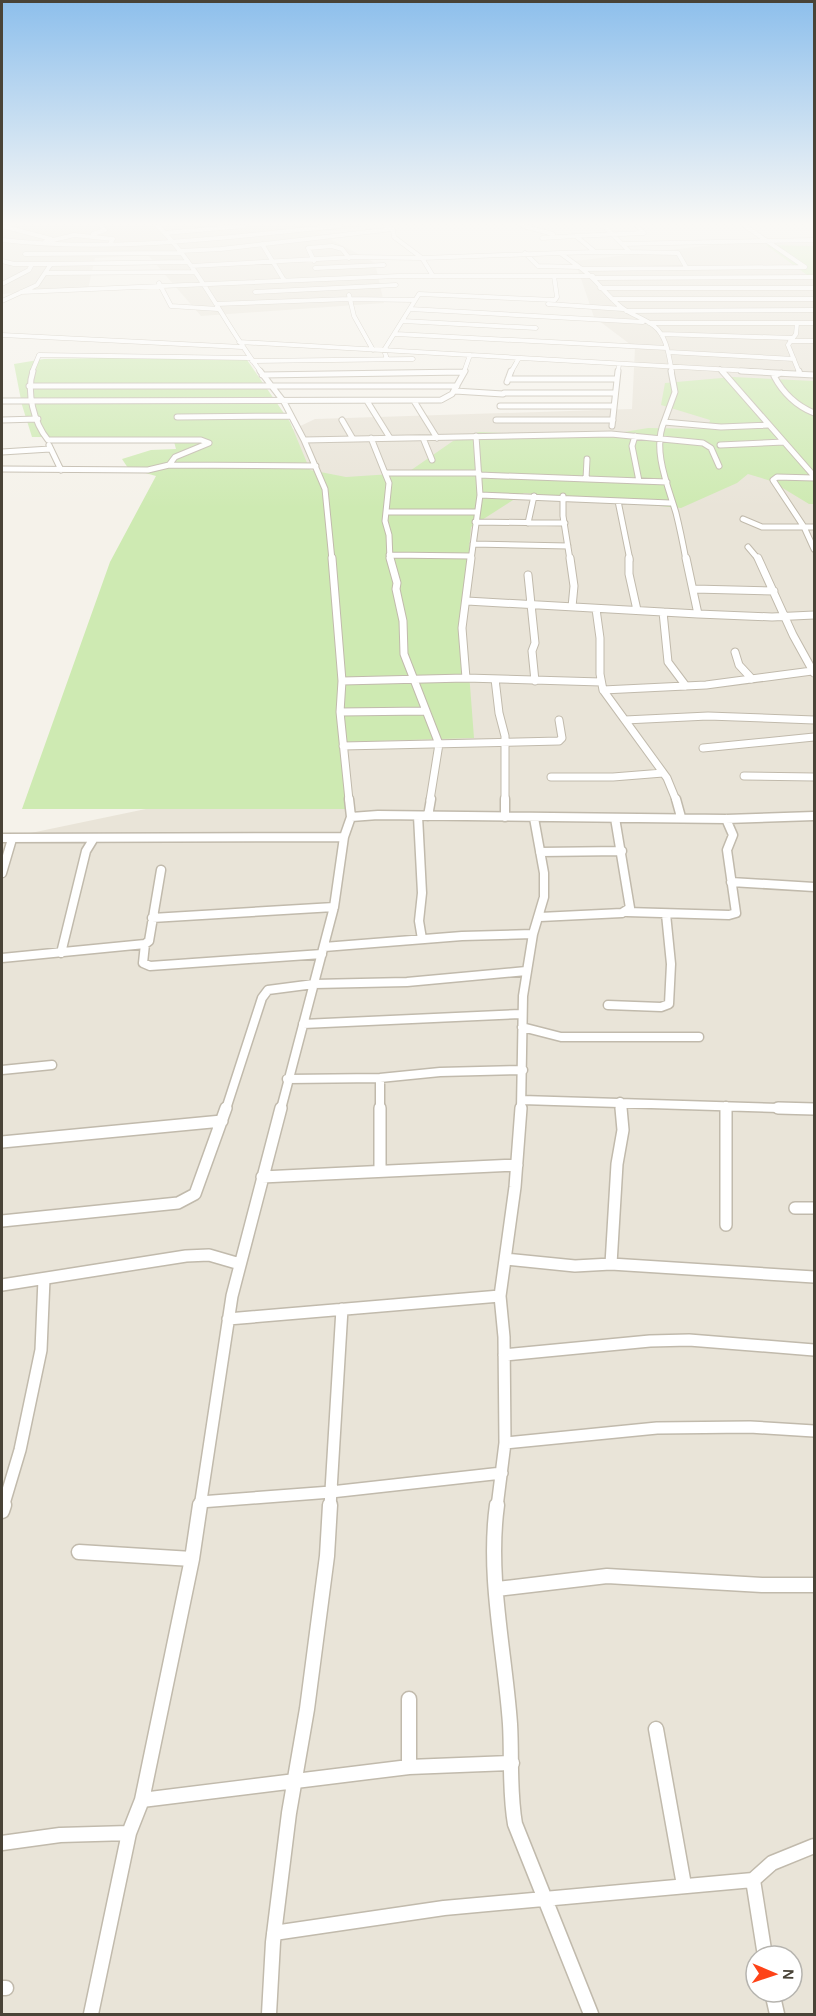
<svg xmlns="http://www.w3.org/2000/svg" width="816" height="2016" font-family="Karla,sans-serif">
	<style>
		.residential { fill: #e9e4d8; fill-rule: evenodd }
		.green { fill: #ceeab2 }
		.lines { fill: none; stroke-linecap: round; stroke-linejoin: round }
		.minor-far5-casing { stroke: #c1baac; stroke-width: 5 }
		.minor-far4-casing { stroke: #c1baac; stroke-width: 7 }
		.minor-far3-casing { stroke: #c1baac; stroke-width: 9 }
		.minor-far2-casing { stroke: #c1baac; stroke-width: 11 }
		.minor-far1-casing { stroke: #c1baac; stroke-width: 14 }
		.minor-casing { stroke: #c1baac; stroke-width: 17 }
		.minor-far5 { stroke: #fff; stroke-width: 4 }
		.minor-far4 { stroke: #fff; stroke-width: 5 }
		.minor-far3 { stroke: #fff; stroke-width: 7 }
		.minor-far2 { stroke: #fff; stroke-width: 8 }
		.minor-far1 { stroke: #fff; stroke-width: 11 }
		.minor { stroke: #fff; stroke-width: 14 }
	</style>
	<rect width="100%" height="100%" fill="#f5f2ea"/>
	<!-- residential -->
	<path class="residential" d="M2 226H368L317 232 375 263 384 303 201 316 148 255 95 258 88 289 2 294Z
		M814 240V2014H2V839L270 783 267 442 315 419 632 409 635 348 594 317 575 261 738 242ZM756 1956H792V1992H756Z"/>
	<!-- green -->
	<path class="green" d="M766 245 814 246V280Z
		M160 357H245L290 422 310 470 346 477 407 473 453 441 479 432 594 437 648 428 708 429 710 420 661 405 665 383 733 377 814 381V504H809L771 481 748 474 737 483 681 508 524 493 471 527 464 607 474 738 344 742 347 809H22L110 562 156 476 128 468 122 459 151 450 176 449 173 438 32 437 22 405 14 364 44 359Z"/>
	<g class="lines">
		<defs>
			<path id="minor-far5" d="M2 226 51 239
				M158 226C200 268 225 325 261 372
				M523 226 553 234
				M745 226 805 267
				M393 230 394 237 422 258 560 253 582 269
				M165 233 243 226
				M93 234 105 230 101 226
				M575 236 644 233 637 226
				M542 238 576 236 595 252 560 253
				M2 240C115 253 226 237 339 226
				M45 242 74 235 113 239 111 242
				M262 244 284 280
				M622 244 814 240
				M180 251 221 249 393 229 386 226
				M595 252H630L604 226
				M629 252 678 253 686 267
				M525 253 538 266 579 267
				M25 254 181 253
				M2 261 14 264H51L37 285 2 301
				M314 261 308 248 332 246 342 249 349 258
				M51 264 188 262
				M191 266 354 257 422 258 433 276
				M315 268 384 265
				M46 273 195 272
				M595 278 814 277
				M159 283 171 306 218 309
				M2 284 29 270 32 264
				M600 288H814
				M21 292 398 276H593
				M255 292 396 285
				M349 295 354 316 373 350
				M612 299H814
				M216 304 349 299 415 300
				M548 304 623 309
				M410 309 643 322
				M626 311 814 310
				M403 321 536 328
				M649 323H814
				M797 323 796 334 788 345 799 372
				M396 334 667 348
				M661 334 792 338
				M2 335 242 347
				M790 341H814
				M239 342 768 372
				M668 352 794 359
				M387 359 384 350 419 294 555 300 557 297 554 276
				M252 361 413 359
				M720 369 723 372
				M32 372 39 355 250 358
				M442 372H464
				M464 372 470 355
				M511 372 519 358
				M618 372 619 364
				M672 372C669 357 667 336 654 326 644 318 631 315 621 307 606 295 597 280 582 269L804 267"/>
			<path id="minor-far4" d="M33 371C26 392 34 423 48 440H201L209 443 175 457 169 465 316 466
				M260 371 284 402 304 440 325 489 332 560
				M671 371 675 392 664 422 721 427 768 425
				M722 371 814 476
				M741 371 814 375
				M799 371 800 374
				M781 373 774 376C783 393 797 406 814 413
				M262 375 464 372
				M508 379H617
				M507 382 511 371
				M29 386H457
				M455 391 503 394
				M504 393H615
				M2 401 441 400 452 394 465 371
				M367 401 390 438
				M414 401 437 438
				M500 406H614
				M177 417 291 416
				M2 420 38 419
				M342 420 353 439
				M496 420H613
				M664 422C652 450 668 486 676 513 680 529 683 544 686 560
				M612 426 618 371
				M635 436 632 446 639 481
				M371 438 389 483 385 521 389 535 390 560
				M423 438 432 460
				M304 440 611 434 703 443 711 448 719 466
				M49 445 61 470
				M720 445 784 442
				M2 452 50 449
				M2 469 148 470 169 465
				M387 473H479
				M479 475 667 482
				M814 478 777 477 773 480 804 527H814
				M586 479 587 459
				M480 495 670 503
				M563 496V516L570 560
				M618 501 630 560
				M386 512H476
				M743 519 762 527H804L814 549
				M475 522 565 523
				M528 523 534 496
				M473 544 568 546
				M748 547 759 560
				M389 555 471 556
				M471 560 480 495 476 436"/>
			<path id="minor-far3" d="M332 558 342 681 340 712 349 800
				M390 558 397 583 396 589 403 621 404 654 439 744 430 800
				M570 558 574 586 572 607
				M629 558V574L637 610
				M686 558 698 614 772 617 814 615
				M758 558 793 635 814 673
				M528 575 535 643 532 651 535 681
				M694 589 774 591
				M467 601 698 614
				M596 609 600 638V674L603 690 667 778 676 800
				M663 612 668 662 686 686
				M735 652 739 665 752 679
				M466 678 601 682
				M495 679 499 713 505 736V800
				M342 681 466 678 462 628 471 558
				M603 690 706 685 812 671
				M340 712 426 711
				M625 720 708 716 814 720
				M343 746 559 741 562 738 559 720
				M703 748 814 737
				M744 776 814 777
				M551 777H613L663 773"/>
			<path id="minor-far2" d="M505 799V817
				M676 799 681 817
				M418 816 422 893 419 921 422 939
				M428 816 431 799
				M351 817 378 815 726 819 814 816
				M2 838 344 837
				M540 852 622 851
				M2 873 12 839
				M731 882 814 887
				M627 912 729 915 736 913 727 850 733 835 726 819
				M540 917 622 913 630 908 615 818
				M152 918 334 907
				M145 944 143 963 150 966 322 954
				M324 947 462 936 533 934
				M61 953 86 851 94 838
				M2 958 145 944 149 941 161 870
				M608 1005 661 1007 669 1004 671 964 666 914
				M303 1024 521 1014
				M522 1027 561 1037H699
				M2 1070 52 1065
				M380 1078V1109
				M287 1079 380 1078 440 1072 523 1070
				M522 1100 814 1109
				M620 1102 621 1109
				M726 1106V1109
				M226 1109 262 998 268 990 314 984 407 982 526 971
				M281 1109 334 907 344 837 351 817 349 799
				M521 1109 523 996 533 934 544 897V873L534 818"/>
			<path id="minor-far1" d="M380 1108V1171
				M726 1108V1225
				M778 1108 814 1109
				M2 1142 222 1121
				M262 1177 517 1165
				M795 1208H814
				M2 1221 178 1203 195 1194 226 1108
				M506 1259 575 1266 611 1264 814 1277
				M611 1264 617 1164 623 1130 621 1108
				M2 1285 186 1256 209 1255 240 1264
				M228 1319 500 1296
				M504 1355 650 1341 689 1340 814 1350
				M505 1443 657 1428 750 1427 814 1431
				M200 1502 331 1492 502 1473
				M3 1507 20 1450 41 1350 44 1279
				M200 1507 232 1296 281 1108
				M330 1507 342 1309
				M497 1507 505 1443 504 1337 500 1296 515 1187 521 1108"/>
			<path id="minor" d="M497 1505C487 1577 505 1652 510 1724 512 1758 509 1790 515 1824L591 2014
				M2 1511 4 1505
				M79 1552 192 1559
				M497 1589 607 1576 762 1585H814
				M409 1699V1767
				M656 1729 684 1885
				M142 1800 409 1767 512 1763
				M2 1843 60 1835 129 1833
				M274 1933 444 1908 753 1880
				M765 1956 753 1880 772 1863 814 1846
				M2 1988H6
				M772 1992 777 2014
				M91 2014 129 1833 142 1800 192 1559 200 1505
				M269 2014 273 1942 289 1813 307 1709 327 1556 330 1505"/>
		</defs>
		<!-- minor-far5 casing -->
		<use href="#minor-far5" class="minor-far5-casing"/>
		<!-- minor-far4 casing -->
		<use href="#minor-far4" class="minor-far4-casing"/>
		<!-- minor-far3 casing -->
		<use href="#minor-far3" class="minor-far3-casing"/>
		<!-- minor-far2 casing -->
		<use href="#minor-far2" class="minor-far2-casing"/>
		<!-- minor-far1 casing -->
		<use href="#minor-far1" class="minor-far1-casing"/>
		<!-- minor casing -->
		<use href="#minor" class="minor-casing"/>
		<!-- minor-far5 -->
		<use href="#minor-far5" class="minor-far5"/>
		<!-- minor-far4 -->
		<use href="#minor-far4" class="minor-far4"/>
		<!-- minor-far3 -->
		<use href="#minor-far3" class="minor-far3"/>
		<!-- minor-far2 -->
		<use href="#minor-far2" class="minor-far2"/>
		<!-- minor-far1 -->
		<use href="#minor-far1" class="minor-far1"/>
		<!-- minor -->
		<use href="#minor" class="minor"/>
	</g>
	<!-- sky -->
	<linearGradient id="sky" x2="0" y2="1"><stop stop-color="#8dbfec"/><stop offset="0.44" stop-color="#faf9f6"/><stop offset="1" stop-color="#faf9f6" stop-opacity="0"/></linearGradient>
	<rect width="816" height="508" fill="url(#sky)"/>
	<!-- border -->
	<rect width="816" height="2016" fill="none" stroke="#494337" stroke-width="6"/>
	<!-- north arrow -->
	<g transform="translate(774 1974) rotate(92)"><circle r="28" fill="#ffffff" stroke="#b6b4af" stroke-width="1.5"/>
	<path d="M0-4.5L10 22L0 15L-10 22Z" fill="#fe4318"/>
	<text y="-9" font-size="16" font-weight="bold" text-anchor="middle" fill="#494337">N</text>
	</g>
</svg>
